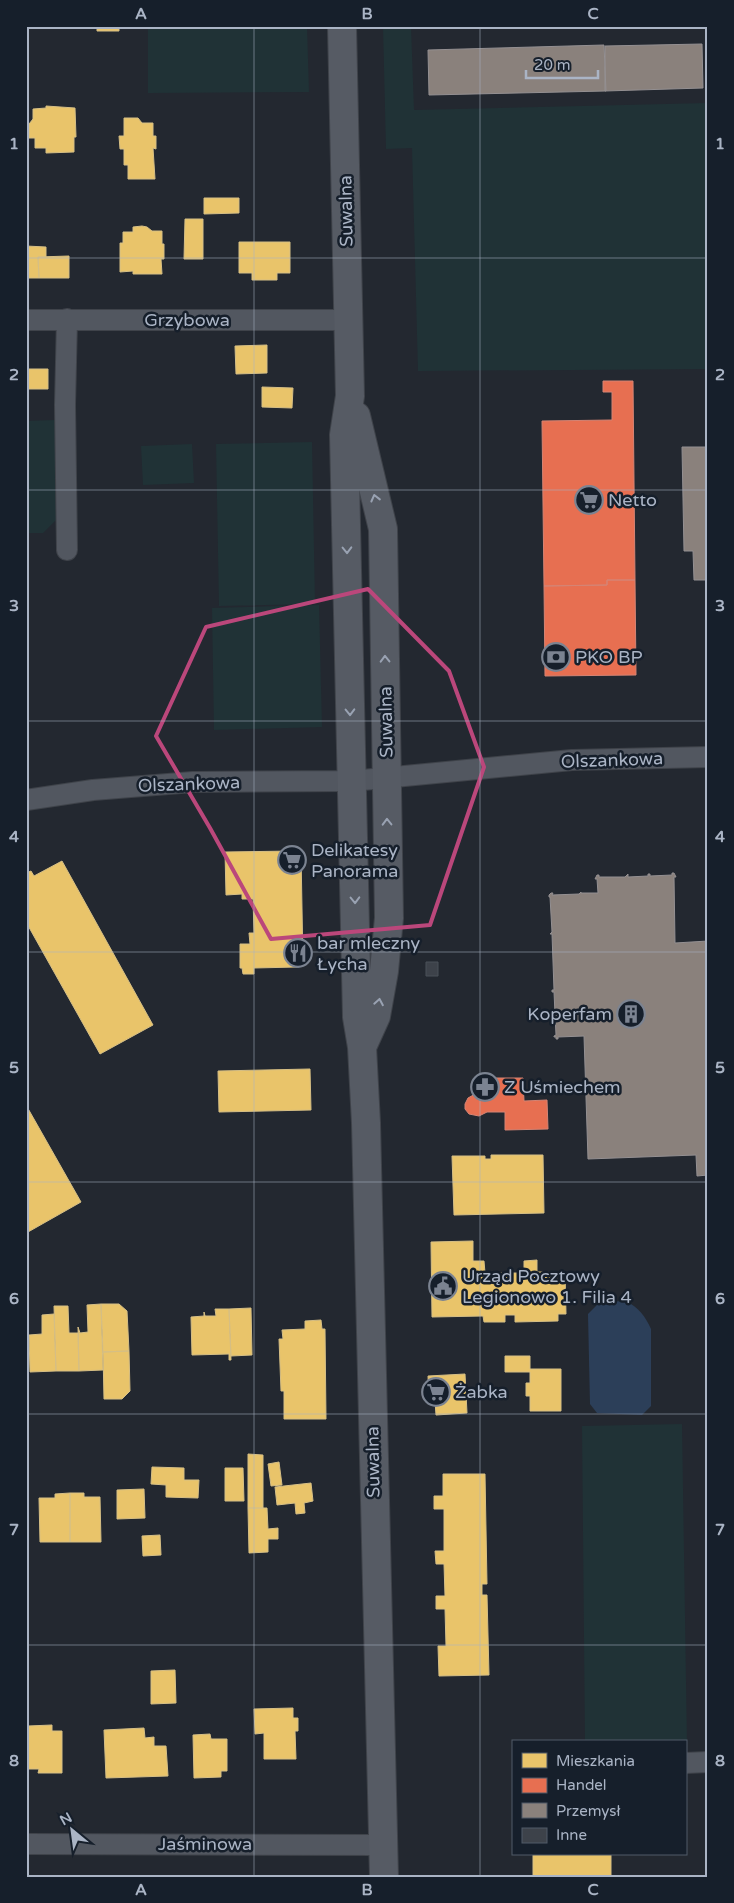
<svg xmlns="http://www.w3.org/2000/svg" width="734" height="1903" font-family="'Varela Round',sans-serif">
	<style>
		.green { fill: #203236 }
		.water { fill: #2c3f59 }
		.homes { fill: #e9c46a; stroke: #d6bf85 }
		.shops { fill: #e76f51; stroke: #d58474 }
		.industry { fill: #8a817c; stroke: #949092 }
		.building { fill: #3d424a; stroke: #4a5058 }
		.lines { fill: none; stroke-linecap: round; stroke-linejoin: round }
		.street-casing { stroke: #3f434a; stroke-width: 22 }
		.secondary-casing { stroke: #3f434a; stroke-width: 30 }
		.street { stroke: #525760; stroke-width: 20 }
		.secondary { stroke: #565b64; stroke-width: 28 }
		.oneway { stroke: #99a2b2 }
		.marked { fill: none; stroke: #bb477b; stroke-width: 4; stroke-linejoin: round }
		.grid { fill: none; stroke: #aab4c5; stroke-width: 1; stroke-opacity: 0.55 }
		.labels { text-anchor: middle; stroke-width: 5; stroke-linejoin: round; paint-order: stroke }
		.street-label { font-size: 18px; fill: #aab4c5; stroke: #161f2b }
		.poi-label { font-size: 18px; fill: #aab4c5; stroke: #161f2b; text-anchor: start }
		.neatline { fill: none; stroke: #aab4c5; stroke-width: 2 }
		.grid-label { font-size: 16px; text-anchor: middle; font-weight: bold; fill: #aab4c5 }
	</style>
	<rect width="100%" height="100%" fill="#232830"/>
	<!-- green -->
	<path class="green" d="M148 26H307L309 92 148 93Z
		M383 26H411L414 110 708 103V369L418 371 412 148 386 149Z
		M55 420 56 520 43 533H26V421Z
		M312 442 315 604 219 606 216 444Z
		M192 444 194 483 143 485 141 446Z
		M319 605 322 727 214 730 212 608Z
		M682 1424 687 1745H685V1742H585L582 1426Z"/>
	<!-- water -->
	<path class="water" d="M626 1301C639 1308 645 1316 651 1329V1406L642 1415 597 1413 590 1404 588 1314 600 1302Z"/>
	<!-- homes -->
	<path class="homes" d="M97 26H119V31H97Z
		M46 106 75 108 76 137H74V152L46 153V148H35V138H29V124L33 119V109L46 108Z
		M124 118H138L142 123H153V136H156V149L153 148 155 179H128V165H124V149H120L119 136H124Z
		M204 198H239V213L204 214Z
		M185 219H203V259H184Z
		M142 226 147 227 152 231H162V244H164V259H161L162 274H133V271L120 272V243H123V232H133V227Z
		M239 242H290V273H277V280H252V273H239Z
		M26 246 46 247V257H38L39 278H26Z
		M69 256V278H39L38 257Z
		M267 345V373L236 374 235 346Z
		M26 369H48V389H26Z
		M262 387 293 388 292 408 262 407Z
		M294 851V853H301L303 964H297V967L254 968V974H243L242 968H240V944H250L249 933H254L253 899H242V894L226 895 225 852Z
		M62 861 153 1025 100 1054 26 922V873L31 871 34 876Z
		M310 1069 311 1110 219 1112 218 1071Z
		M26 1105 81 1202 28 1232 26 1229Z
		M491 1155H543L544 1213 454 1215 452 1156H485V1159H491Z
		M473 1241V1261H484L485 1273H524V1261L537 1260V1272H565L566 1314H558V1321L515 1322V1315H505V1322H484L483 1316 432 1317 431 1242Z
		M101 1304H119L127 1311 129 1351 103 1352Z
		M101 1304 103 1370 79 1371 78 1327 80 1333 88 1332 87 1305Z
		M54 1306H68L69 1333H78L79 1371H56Z
		M251 1308 252 1355 231 1356 229 1309Z
		M215 1309H229L231 1360H229V1354L192 1355 191 1317 204 1316V1312L205 1316H216Z
		M54 1314 56 1371 30 1372 29 1335 42 1334V1315Z
		M321 1320 322 1329H325L326 1419H284V1391H281L279 1339H283L282 1330 305 1329V1321Z
		M129 1351 130 1391 122 1399H104L103 1352Z
		M505 1356H530V1369H561V1411H530V1396H526V1383H530V1372H505Z
		M465 1374 467 1413 436 1415 435 1401 429 1402 428 1376Z
		M706 1438H708V1566Z
		M248 1454 263 1455V1508H248Z
		M279 1462 282 1485 271 1486 268 1464Z
		M152 1467 184 1468V1480H199L198 1498 166 1497V1485L151 1484Z
		M225 1468H243L244 1501H225Z
		M443 1474H485L487 1584H482V1595H487L489 1675 439 1676 438 1646H446L445 1609H436V1596H445L444 1564H436L435 1551H444V1509H434V1496H443Z
		M311 1483 313 1501 304 1503 305 1513 296 1514 295 1503 277 1505 275 1487Z
		M144 1489 145 1518 117 1519V1490Z
		M70 1493H84V1497H100L101 1542H70Z
		M70 1493V1542H40L39 1498H55V1494Z
		M248 1508H267L268 1529 278 1528V1539H268V1552L249 1553Z
		M160 1535 161 1555 143 1556 142 1536Z
		M27 1660 28 1726V1732H26Z
		M175 1670 176 1703 151 1704V1671Z
		M293 1708V1718H298V1731H295L296 1759H264V1733L255 1734 254 1709Z
		M52 1725V1731H62V1773H38L39 1769H28V1726Z
		M144 1728 145 1738 154 1737V1746H166L168 1776 106 1778 104 1730Z
		M26 1732H28V1769H26Z
		M210 1734 211 1739H227V1771H221V1777L194 1778 193 1735Z
		M533 1854H611V1877H533Z"/>
	<!-- shops -->
	<path class="shops" d="M603 381H633L635 580H607V585L544 586 542 421 612 420V392H603Z
		M607 580H635L636 675 545 676 544 586 607 585Z
		M477 1078H523L524 1101 547 1100 548 1129 505 1130V1112H487L479 1116 469 1114 465 1109V1104L468 1098 477 1093Z"/>
	<!-- industry -->
	<path class="industry" d="M702 44 703 88 605 91V46Z
		M604 45 606 91 429 95 428 50Z
		M682 447H708V580H694L693 551H684Z
		M672 873H674L676 877H674L675 943 708 941V1175L697 1176 696 1155 588 1159 584 1036 558 1037V1039H556V1037H554V1036L556 1035 554 992H552V990H554L552 934H550L552 932 550 897H549V895L551 893H553L552 895 579 894 581 892V893H598L597 879H595L597 875H599V877H625L628 874V877L648 876V874H650V876L672 875Z"/>
	<!-- building -->
	<path class="building" d="M426 962H438V976H426Z"/>
	<g class="lines">
		<defs>
			<path id="street" d="M67 319 65 405 67 550
				M26 320H349
				M26 800 93 790 193 782 352 781 572 760 708 757
				M685 1763 708 1762
				M26 1844 383 1845"/>
			<path id="secondary" d="M342 26 350 396 344 435 357 1017 362 1047 366 1123 384 1877
				M356 416 383 529 389 918 384 971 376 1016 362 1047"/>
		</defs>
		<!-- street casing -->
		<use href="#street" class="street-casing"/>
		<!-- secondary casing -->
		<use href="#secondary" class="secondary-casing"/>
		<!-- street -->
		<use href="#street" class="street"/>
		<!-- secondary -->
		<use href="#secondary" class="secondary"/>
	</g>
	<!-- one-way arrows -->
	<defs><path id="oneway-chevron" d="M-2-3.5L2.5 0L-2 3.5" fill="none" stroke-width="1.6" stroke-linecap="round" stroke-linejoin="round" transform="scale(1.25)"/></defs>
	<g class="oneway">
		<use href="#oneway-chevron" transform="translate(375 498) rotate(-104)"/>
		<use href="#oneway-chevron" transform="translate(347 550) rotate(89)"/>
		<use href="#oneway-chevron" transform="translate(385 659) rotate(-91)"/>
		<use href="#oneway-chevron" transform="translate(350 712) rotate(89)"/>
		<use href="#oneway-chevron" transform="translate(387 822) rotate(-91)"/>
		<use href="#oneway-chevron" transform="translate(355 900) rotate(89)"/>
		<use href="#oneway-chevron" transform="translate(379 1002) rotate(-80)"/>
	</g>
	<!-- marked area -->
	<path class="marked" d="M368 589 449 671 484 767 430 925 271 939 210 828 156 736 206 627Z"/>
	<!-- grid -->
	<path class="grid" d="M254 26V1877M480 26V1877M26 258H708M26 490H708M26 721H708M26 952H708M26 1182H708M26 1414H708M26 1645H708"/>
	<!-- icons -->
	<defs>
		<symbol id="supermarket-ring" viewBox="-11 -11 22 22"><circle r="9.5" fill="#161f2b" stroke="#7b8391" stroke-width="1.5"/><path d="M-6-5.5h2.5l.6 2H6L4.5 2H-2.5L-4.4-4H-6ZM-1.5 3.2a1.3 1.3 0 1 0 .1 0ZM3 3.2a1.3 1.3 0 1 0 .1 0Z" fill="#7b8391"/></symbol>
		<symbol id="bank-ring" viewBox="-11 -11 22 22"><circle r="9.5" fill="#161f2b" stroke="#7b8391" stroke-width="1.5"/><path d="M-6-4H6V4H-6ZM0-2.3a2.3 2.3 0 1 0 0 4.6a2.3 2.3 0 1 0 0-4.6Z" fill="#7b8391"/></symbol>
		<symbol id="restaurant-ring" viewBox="-11 -11 22 22"><circle r="9.5" fill="#161f2b" stroke="#7b8391" stroke-width="1.5"/><path d="M-5-6h1v4h1v-4h1v4h1v-4h1v5L-1.5 .5V6h-2V.5L-5-1ZM5-6V6H3V1.5H1.5Q1.5-4 5-6Z" fill="#7b8391"/></symbol>
		<symbol id="building-ring" viewBox="-11 -11 22 22"><circle r="9.5" fill="#161f2b" stroke="#7b8391" stroke-width="1.5"/><path d="M-4-6H4V6H1V3H-1V6H-4ZM-2.5-4.3h1.7v1.8h-1.7ZM.8-4.3h1.7v1.8H.8ZM-2.5-1h1.7V.8h-1.7ZM.8-1h1.7V.8H.8Z" fill="#7b8391"/></symbol>
		<symbol id="pharmacy-ring" viewBox="-11 -11 22 22"><circle r="9.5" fill="#161f2b" stroke="#7b8391" stroke-width="1.5"/><path d="M-2-6h4v4h4v4h-4v4h-4v-4h-4v-4h4Z" fill="#7b8391"/></symbol>
		<symbol id="civic-ring" viewBox="-11 -11 22 22"><circle r="9.5" fill="#161f2b" stroke="#7b8391" stroke-width="1.5"/><path d="M-.6-6.5H3V-4.5H.6V-3L4-1V1h2V6H-6V1h2V-1L-.6-3ZM-1.2 2.5V6h2.4V2.5Z" fill="#7b8391"/></symbol>
	</defs>
	<g fill-rule="evenodd">
		<use href="#supermarket-ring" x="573" y="484" width="32" height="32"/>
		<use href="#bank-ring" x="540" y="641" width="32" height="32"/>
		<use href="#supermarket-ring" x="276" y="844" width="32" height="32"/>
		<use href="#restaurant-ring" x="282" y="937" width="32" height="32"/>
		<use href="#building-ring" x="615" y="998" width="32" height="32"/>
		<use href="#pharmacy-ring" x="469" y="1071" width="32" height="32"/>
		<use href="#civic-ring" x="427" y="1270" width="32" height="32"/>
		<use href="#supermarket-ring" x="420" y="1376" width="32" height="32"/>
	</g>
	<g class="labels">
		<!-- street labels -->
		<g class="street-label">
			<text transform="translate(346 211) rotate(-91)" y="6">Suwalna</text>
			<text x="187" y="326">Grzybowa</text>
			<text transform="translate(386 722) rotate(-91)" y="6">Suwalna</text>
			<text transform="translate(612 760) rotate(-2)" y="6">Olszankowa</text>
			<text transform="translate(189 784) rotate(-2)" y="6">Olszankowa</text>
			<text transform="translate(373 1462) rotate(-91)" y="6">Suwalna</text>
			<text x="205" y="1850">Jaśminowa</text>
		</g>
		<!-- poi labels -->
		<g class="poi-label">
			<text x="608" y="506">Netto</text>
			<text x="575" y="663">PKO BP</text>
			<text x="311" y="856">Delikatesy<tspan x="311" dy="21">Panorama</tspan></text>
			<text x="317" y="949">bar mleczny<tspan x="317" dy="21">Łycha</tspan></text>
			<text x="612" y="1020" text-anchor="end">Koperfam</text>
			<text x="504" y="1093">Z Uśmiechem</text>
			<text x="462" y="1282">Urząd Pocztowy<tspan x="462" dy="21">Legionowo 1. Filia 4</tspan></text>
			<text x="455" y="1398">Żabka</text>
		</g>
	</g>
	<!-- border -->
	<rect width="734" height="1903" fill="none" stroke="#161f2b" stroke-width="55"/>
	<!-- legend -->
	<rect x="512" y="1740" width="175" height="115" fill="#161f2b" stroke="#515b69"/>
	<rect x="522" y="1753" width="25" height="15" fill="#e9c46a" stroke="#515b69"/>
	<text x="556" y="1766" font-size="15" fill="#aab4c5">Mieszkania</text>
	<rect x="522" y="1778" width="25" height="15" fill="#e76f51" stroke="#515b69"/>
	<text x="556" y="1790" font-size="15" fill="#aab4c5">Handel</text>
	<rect x="522" y="1803" width="25" height="15" fill="#8a817c" stroke="#515b69"/>
	<text x="556" y="1816" font-size="15" fill="#aab4c5">Przemysł</text>
	<rect x="522" y="1828" width="25" height="15" fill="#3d424a" stroke="#515b69"/>
	<text x="556" y="1840" font-size="15" fill="#aab4c5">Inne</text>
	<!-- north arrow -->
	<g transform="translate(72 1830) rotate(331)" stroke="#161f2b" stroke-width="4" paint-order="stroke">
	<path d="M0-4L9 19L0 12L-9 19Z" fill="#aab4c5"/>
	<text y="-8" font-size="14" font-weight="bold" text-anchor="middle" fill="#aab4c5">N</text>
	</g>
	<!-- scale -->
	<path d="M526 70v8h72v-8" fill="none" stroke="#aab4c5" stroke-width="2.5"/>
	<text x="534" y="70" font-size="15" fill="#aab4c5" stroke="#161f2b" stroke-width="4" paint-order="stroke">20 m</text>
	<rect x="28" y="28" width="678" height="1848" class="neatline"/>
	<g class="grid-label">
		<text x="141" y="19">A</text>
		<text x="367" y="19">B</text>
		<text x="593" y="19">C</text>
		<text x="14" y="149">1</text>
		<text x="720" y="149">1</text>
		<text x="14" y="380">2</text>
		<text x="720" y="380">2</text>
		<text x="14" y="611">3</text>
		<text x="720" y="611">3</text>
		<text x="14" y="842">4</text>
		<text x="720" y="842">4</text>
		<text x="14" y="1073">5</text>
		<text x="720" y="1073">5</text>
		<text x="14" y="1304">6</text>
		<text x="720" y="1304">6</text>
		<text x="14" y="1535">7</text>
		<text x="720" y="1535">7</text>
		<text x="14" y="1766">8</text>
		<text x="720" y="1766">8</text>
		<text x="141" y="1895">A</text>
		<text x="367" y="1895">B</text>
		<text x="593" y="1895">C</text>
	</g>
</svg>
